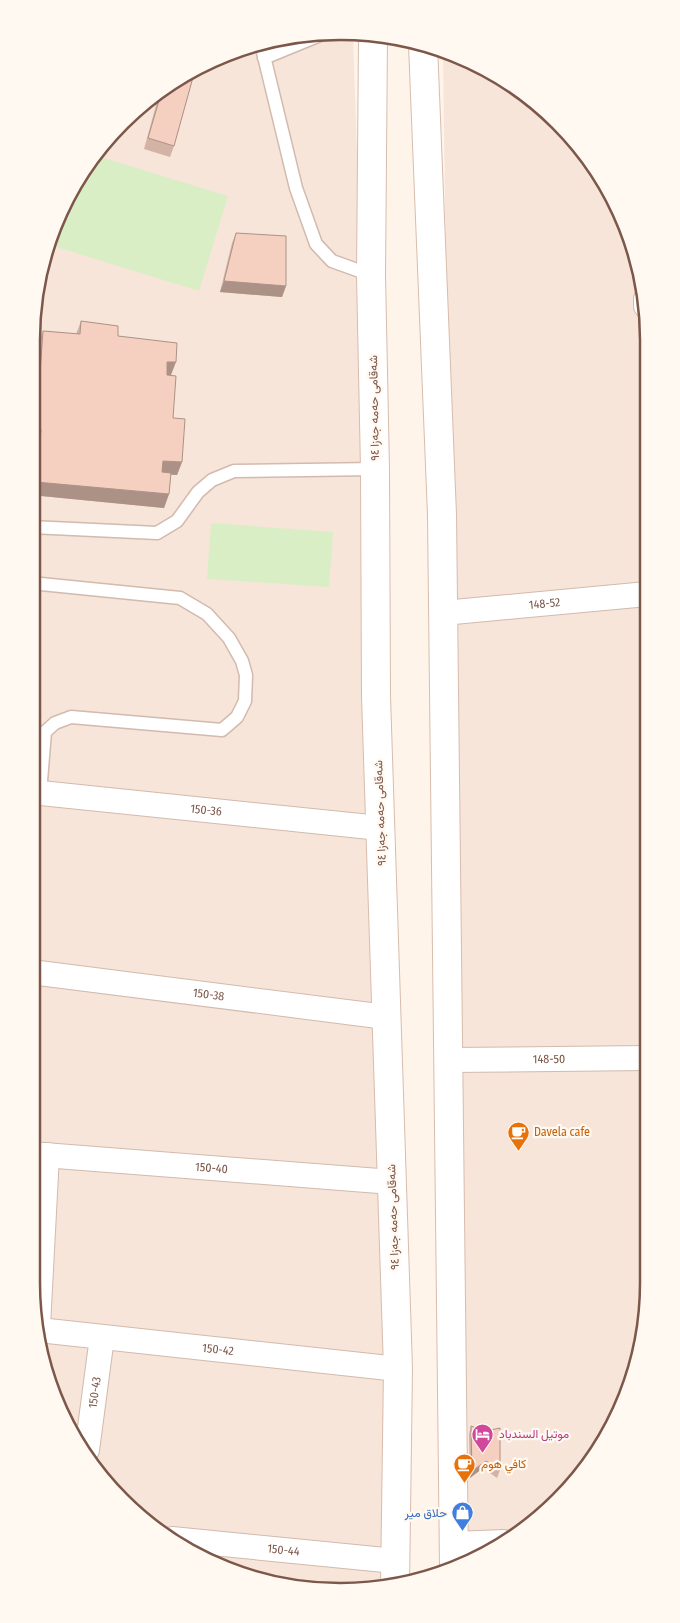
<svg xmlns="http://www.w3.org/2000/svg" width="680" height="1623" font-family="'Fira Sans Condensed',Vazirmatn,sans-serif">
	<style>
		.residential { fill: #f6e5d8 }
		.green { fill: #daeec6 }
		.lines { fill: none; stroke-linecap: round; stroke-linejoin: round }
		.lane-casing { stroke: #d2baae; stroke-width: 15 }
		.street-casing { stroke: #d2baae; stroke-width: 26 }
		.secondary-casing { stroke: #d8bcad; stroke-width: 30 }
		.lane { stroke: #fff; stroke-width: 12 }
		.street { stroke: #fff; stroke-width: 24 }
		.secondary { stroke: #fff; stroke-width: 28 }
		.wall { fill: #d3b3a5 }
		.shaded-wall { fill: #ac9286 }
		.building { fill: #f5d0c0; stroke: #ac9286 }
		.labels { text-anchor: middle; stroke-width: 4.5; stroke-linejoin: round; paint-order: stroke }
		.street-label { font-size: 12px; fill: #7c574a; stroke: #fff9f2 }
		.food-label { font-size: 12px; fill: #c56008; stroke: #fff9f2; text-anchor: start }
		.hotel-label { font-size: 12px; fill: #b23c85; stroke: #fff9f2; text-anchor: start }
		.shop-label { font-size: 12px; fill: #366cbe; stroke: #fff9f2; text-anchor: end }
		.rim { fill: none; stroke: #7c574a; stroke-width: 2.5 }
	</style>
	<rect width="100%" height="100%" fill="#fef4ea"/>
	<!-- residential -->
	<path class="residential" d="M320 32 353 36 380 828 395 1586 299 1589 186 1551 108 1486 48 1383 31 1283V340L48 241 108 137 203 63Z
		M443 50 512 83 572 137 617 204 646 299 649 1283 632 1382 585 1471 495 1550 463 1562Z"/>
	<!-- green -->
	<path class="green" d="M97 156 228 196 199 291 47 244Z
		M211 523 333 532 329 587 207 579Z"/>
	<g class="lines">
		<defs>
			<path id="lane" d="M262 48 296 188 316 244 332 261 371 275
				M264 58 325 33
				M31 527 157 533 177 521 198 492 212 480 234 471 375 469
				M31 583 180 598 207 614 229 638 242 661 246 675 245 701 237 717 222 730 71 717 55 723 45 732 40 793"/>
			<g id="street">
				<path d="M646 299V306"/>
				<path id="s1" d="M443 613 647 594"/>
				<path id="s2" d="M31 792 380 828"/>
				<path id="s3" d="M31 972 386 1017"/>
				<path id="s4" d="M449 1060 648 1058"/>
				<path id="s5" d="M31 1154 392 1182"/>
				<path d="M38 1326 47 1155"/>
				<path id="s6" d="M39 1330 398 1369"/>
				<path id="s7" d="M87 1450 102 1337"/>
				<path id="s8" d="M172 1539 395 1561"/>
				<path d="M454 1544 504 1542"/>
			</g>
			<path id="secondary" d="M373 39 371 275 375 469 376 696 398 1369 395 1586
				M423 45 442 515 454 1566"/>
		</defs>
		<!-- lane casing -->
		<use href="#lane" class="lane-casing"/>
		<!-- street casing -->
		<use href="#street" class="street-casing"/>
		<!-- secondary casing -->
		<use href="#secondary" class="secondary-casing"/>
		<!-- lane -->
		<use href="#lane" class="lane"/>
		<!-- street -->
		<use href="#street" class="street"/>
		<!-- secondary -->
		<use href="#secondary" class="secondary"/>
	</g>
	<!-- wall -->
	<path class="wall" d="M195 70 174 146 170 157 144 149 158 98Z
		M236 233 286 286 282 297 220 292 232 243Z
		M81 321 118 336 171 375 173 418 182 462 177 475 171 474 169 494 164 508 31 495 33 474H31V446H35L36 443H31V437L38 344 43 331 76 334Z
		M471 1426 500 1470 497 1478 483 1468 470 1478 469 1434Z"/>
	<!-- shaded-wall -->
	<path class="shaded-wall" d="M224 281 286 286 282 297 220 292Z
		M167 362H176L171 375H162Z
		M36 429 41 430 36 443H31Z
		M31 460H38L33 474H31Z
		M163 461 182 462 177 475 158 474Z
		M36 482 169 494 164 508 31 495Z
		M486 1461 483 1468 470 1478 472 1471Z"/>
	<!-- building -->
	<path class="building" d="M195 70 174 146 148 138 160 97Z
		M236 233 286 236V286L224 281Z
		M81 321 118 326V336L177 343 176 362H167V375L176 376 173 418 185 419 182 462 163 461 162 472 171 473 169 494 36 482 38 460H31V446H39L41 430 36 429 43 331 80 334Z
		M31 348H32V361H31Z
		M471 1426 485 1431 500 1428V1470L486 1461 472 1471Z"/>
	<!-- icons -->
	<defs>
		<symbol id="cafe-pin" viewBox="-11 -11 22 30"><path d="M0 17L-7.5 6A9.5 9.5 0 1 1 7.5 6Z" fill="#e8710a" stroke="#fff9f2"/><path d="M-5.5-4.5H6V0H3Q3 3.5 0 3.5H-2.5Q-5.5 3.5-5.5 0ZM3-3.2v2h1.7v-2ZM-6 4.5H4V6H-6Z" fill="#fff"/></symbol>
		<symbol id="hotel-pin" viewBox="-11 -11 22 30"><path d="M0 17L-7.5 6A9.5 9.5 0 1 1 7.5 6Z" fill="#d1479c" stroke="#fff9f2"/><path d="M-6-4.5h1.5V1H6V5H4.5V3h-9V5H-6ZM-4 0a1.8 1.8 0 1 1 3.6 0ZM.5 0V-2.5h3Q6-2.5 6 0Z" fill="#fff"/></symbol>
		<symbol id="shop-pin" viewBox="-11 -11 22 30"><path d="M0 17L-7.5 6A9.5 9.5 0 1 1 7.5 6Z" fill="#3f7fe0" stroke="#fff9f2"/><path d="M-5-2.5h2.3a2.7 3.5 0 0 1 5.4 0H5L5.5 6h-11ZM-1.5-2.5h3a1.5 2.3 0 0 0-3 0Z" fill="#fff"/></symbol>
	</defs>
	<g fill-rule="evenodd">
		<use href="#cafe-pin" x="506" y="1120" width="25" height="34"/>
		<use href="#hotel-pin" x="470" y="1422" width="25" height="34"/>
		<use href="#cafe-pin" x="452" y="1452" width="25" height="34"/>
		<use href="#shop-pin" x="450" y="1500" width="25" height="34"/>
	</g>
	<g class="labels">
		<!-- street labels -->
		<g class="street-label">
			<text transform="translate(374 408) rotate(-91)" y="4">شەقامی حەمە جەزا ٩٤</text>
			<text dy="4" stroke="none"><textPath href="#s1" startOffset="102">148-52</textPath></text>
			<text dy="4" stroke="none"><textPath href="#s2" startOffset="176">150-36</textPath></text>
			<text transform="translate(380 813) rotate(-92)" y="4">شەقامی حەمە جەزا ٩٤</text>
			<text dy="4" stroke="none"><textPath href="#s3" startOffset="179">150-38</textPath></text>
			<text dy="4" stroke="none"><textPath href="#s4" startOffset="100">148-50</textPath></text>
			<text dy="4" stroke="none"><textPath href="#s5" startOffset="181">150-40</textPath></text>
			<text transform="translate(393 1217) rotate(-92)" y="4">شەقامی حەمە جەزا ٩٤</text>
			<text dy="4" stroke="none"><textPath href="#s6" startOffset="180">150-42</textPath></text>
			<text dy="4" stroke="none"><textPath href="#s7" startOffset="58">150-43</textPath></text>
			<text dy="4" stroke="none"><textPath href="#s8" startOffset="112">150-44</textPath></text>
		</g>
		<!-- food labels -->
		<g class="food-label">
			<text x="534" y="1136">Davela cafe</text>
			<text x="481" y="1468">كافي هوم</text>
		</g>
		<!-- hotel labels -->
		<g class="hotel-label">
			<text x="499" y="1438">موتيل السندباد</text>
		</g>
		<!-- shop labels -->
		<g class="shop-label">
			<text x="447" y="1517">حلاق میر</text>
		</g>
	</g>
	<!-- crop -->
	<path d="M0 0H680V1623H0ZM340 40H340A300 300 0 0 1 640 340V1283A300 300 0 0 1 340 1583H340A300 300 0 0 1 40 1283V340A300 300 0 0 1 340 40Z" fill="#fff9f2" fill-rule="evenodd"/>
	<path class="rim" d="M340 40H340A300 300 0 0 1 640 340V1283A300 300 0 0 1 340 1583H340A300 300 0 0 1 40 1283V340A300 300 0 0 1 340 40Z"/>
</svg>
